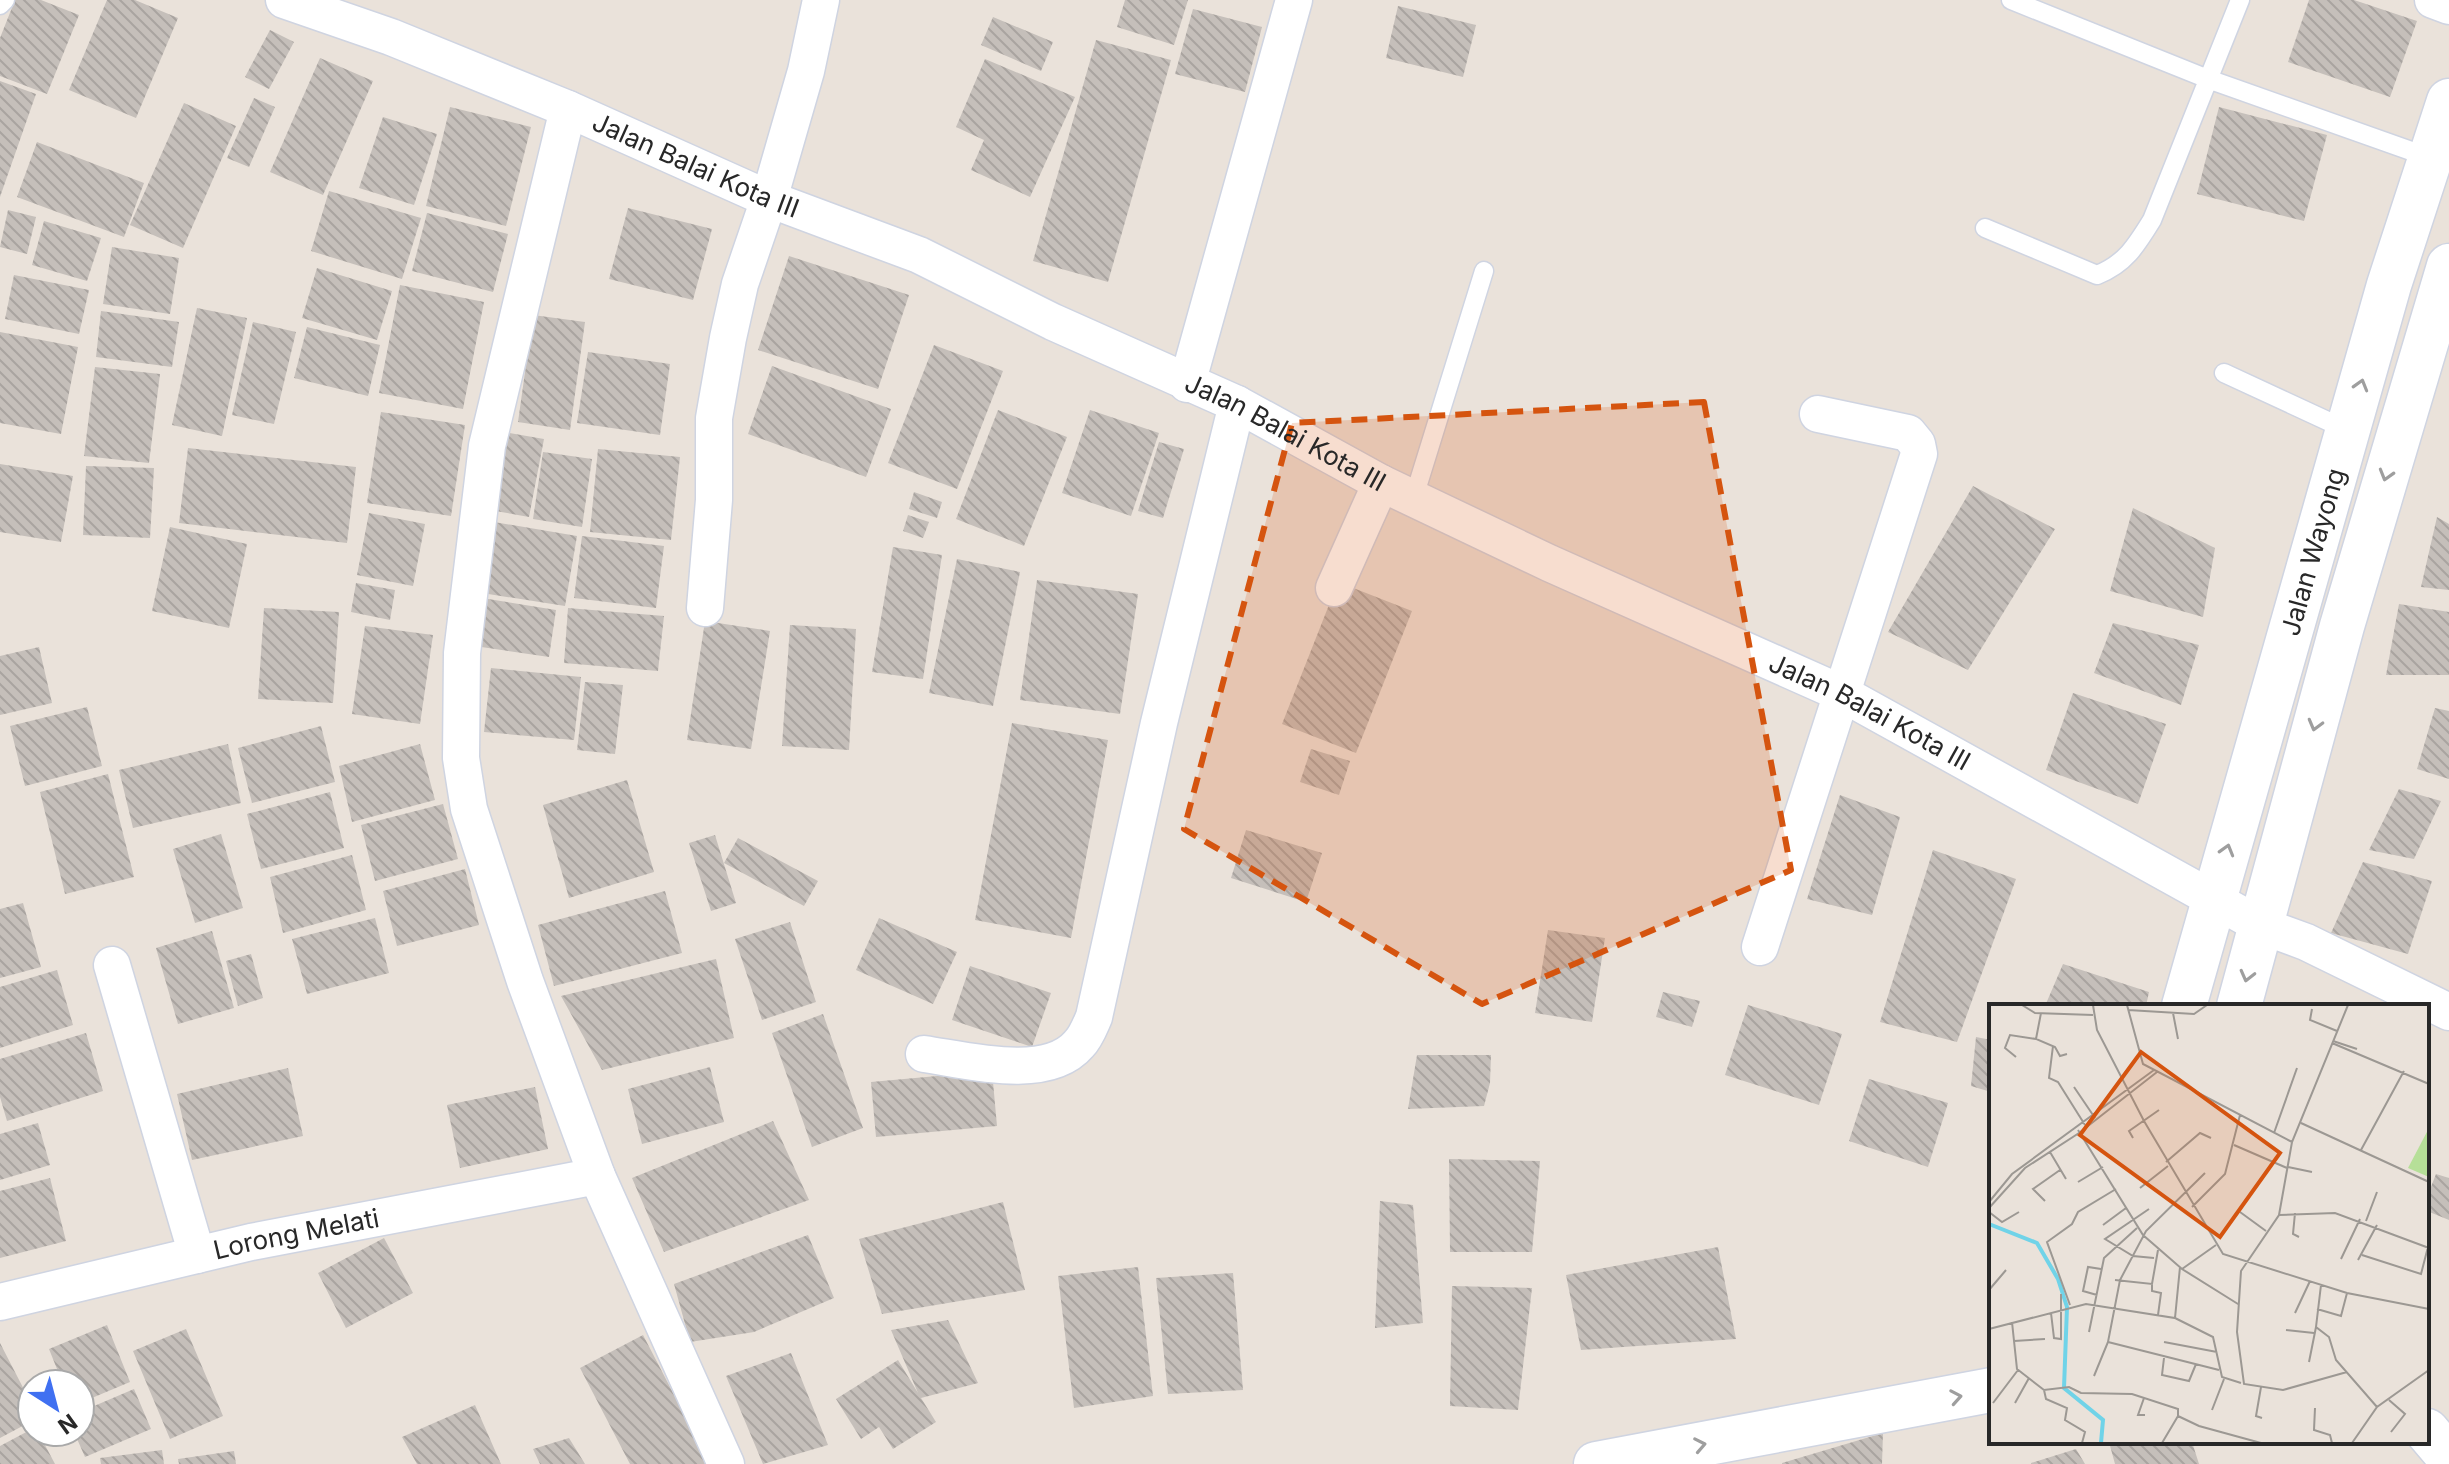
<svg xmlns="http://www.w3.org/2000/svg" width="2449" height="1464" font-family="Inter,sans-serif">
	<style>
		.building { fill: url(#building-back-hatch) }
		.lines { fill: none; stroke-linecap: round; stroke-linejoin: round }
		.service-casing { stroke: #cfd4e1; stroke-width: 21 }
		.minor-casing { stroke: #cfd4e1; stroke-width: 39 }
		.tertiary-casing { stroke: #cfd4e1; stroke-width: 47 }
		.service { stroke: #fff; stroke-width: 18 }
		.minor { stroke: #fff; stroke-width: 36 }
		.tertiary { stroke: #fff; stroke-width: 44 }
		.oneway { stroke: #9e9e9e }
		.marked { fill: #d5540f; fill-opacity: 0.2; stroke: #d5540f; stroke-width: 6; stroke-dasharray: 16 10; stroke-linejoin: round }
		.labels { text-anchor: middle; stroke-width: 6; stroke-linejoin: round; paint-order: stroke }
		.street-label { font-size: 26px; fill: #282828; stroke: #fff }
		.inset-river { fill: none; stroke: #70d3e8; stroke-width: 4 }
		.inset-road { fill: none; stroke: #9c9893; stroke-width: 2 }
		.view { fill: #d5540f; fill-opacity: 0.15; stroke: #d5540f; stroke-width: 4 }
		.inset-edge { fill: none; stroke: #282828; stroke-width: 4 }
	</style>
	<defs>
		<pattern id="building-back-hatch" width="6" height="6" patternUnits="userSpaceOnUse" patternTransform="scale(2)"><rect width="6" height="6" fill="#c5bfba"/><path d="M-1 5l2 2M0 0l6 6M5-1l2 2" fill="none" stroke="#a9a4a0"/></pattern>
	</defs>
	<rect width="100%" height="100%" fill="#eae2da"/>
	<!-- building -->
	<path class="building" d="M15 0H41L79 15 47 94 0 76V38Z
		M107 0H135L178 18 136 118 69 90Z
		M1125 0H1188L1174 45 1117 27Z
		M2309 0H2354L2417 21 2390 97 2288 62Z
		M1398 6 1476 25 1463 77 1386 58Z
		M1193 9 1262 27 1245 92 1175 74Z
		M993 17 1053 42 1041 71 981 45Z
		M270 30 294 42 269 89 245 77Z
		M1096 40 1171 60 1108 282 1033 261Z
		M320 58 373 81 323 195 270 172Z
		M985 59 1075 97 1030 197 971 170 984 140 956 127Z
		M0 81 36 94 0 197Z
		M254 98 275 107 249 167 227 158Z
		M184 103 236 126 183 248 130 225Z
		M450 107 531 127 506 226 426 206Z
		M2219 107 2327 135 2304 221 2197 194Z
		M383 117 437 134 414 205 359 188Z
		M37 142 144 183 124 237 17 197Z
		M329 191 421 218 402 279 311 251Z
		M628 208 712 229 693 300 609 279Z
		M8 210 36 217 27 254 0 247Z
		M427 213 508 234 493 292 412 271Z
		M44 221 101 238 87 281 32 265Z
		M112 247 179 258 170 314 103 304Z
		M789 256 909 295 878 389 758 350Z
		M317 268 392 291 377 340 302 318Z
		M14 275 89 290 79 334 5 319Z
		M400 285 484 302 463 409 379 393Z
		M197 308 247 318 222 436 172 425Z
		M101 311 179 322 172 367 96 357Z
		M533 315 585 322 570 430 518 422Z
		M253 322 296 332 274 424 232 415Z
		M307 327 380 345 368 396 294 378Z
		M0 332 78 347 61 434 0 423Z
		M934 345 1003 371 957 489 888 463Z
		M588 352 670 364 660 435 577 423Z
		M772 366 891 409 866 477 748 434Z
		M95 367 160 374 149 463 84 456Z
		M998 410 1067 437 1024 546 956 519Z
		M1090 410 1159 433 1131 516 1062 493Z
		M381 412 465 425 451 516 367 503Z
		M498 431 544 439 529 517 484 509Z
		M1159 442 1184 449 1163 518 1138 511Z
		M188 448 356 467 347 543 179 523Z
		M598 449 680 457 671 540 590 532Z
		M543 452 592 459 582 527 533 519Z
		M0 464 73 476 61 542 0 532Z
		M86 466 154 468 150 538 83 535Z
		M1973 486 2055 529 1968 670 1888 632Z
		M914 492 942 502 937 518 909 509Z
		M2133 508 2215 548 2203 617 2110 591Z
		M369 513 425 524 413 586 357 575Z
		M908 515 929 522 923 538 903 531Z
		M2437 517 2449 524V590L2421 587Z
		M494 522 577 536 565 606 482 593Z
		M170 527 247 544 229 628 152 611Z
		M582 536 664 546 656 608 574 598Z
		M893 547 942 555 923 679 872 672Z
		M957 559 1020 572 993 706 929 693Z
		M1037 580 1138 594 1120 714 1020 700Z
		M1338 582 1412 611 1356 753 1282 724Z
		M356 583 395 590 390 620 351 612Z
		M476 597 556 610 549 657 468 645Z
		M2399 604 2449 612V675H2386Z
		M264 608 339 612 333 703 258 699Z
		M568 608 664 616 658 671 564 663Z
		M705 621 770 631 751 749 687 740Z
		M2113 623 2199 645 2181 705 2094 673Z
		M790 625 856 629 849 750 782 746Z
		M365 626 433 635 420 724 352 714Z
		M39 647 52 703 0 715V656Z
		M491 668 581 677 574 740 484 732Z
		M585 682 623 685 615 754 577 750Z
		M2073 693 2166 724 2138 804 2046 770Z
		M87 707 102 766 25 786 10 726Z
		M2435 708 2449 711V779L2417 769Z
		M1012 723 1108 740 1071 938 975 920Z
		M321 726 335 782 252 803 238 748Z
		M228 744 241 803 133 828 119 770Z
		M420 744 435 800 352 822 339 766Z
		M1311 749 1350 761 1339 795 1300 782Z
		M108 774 134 877 65 894 40 792Z
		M627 780 654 872 569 898 543 805Z
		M2399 789 2441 801 2414 859 2369 850Z
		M330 792 344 848 261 869 247 814Z
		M1840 795 1900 817 1872 915 1807 899Z
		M443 804 458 859 375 881 361 825Z
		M1246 830 1322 853 1306 902 1231 878Z
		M221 834 243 908 195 923 173 849Z
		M715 835 736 903 711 911 689 843Z
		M738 838 818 881 804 906 724 863Z
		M1933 850 2016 879 1957 1042 1880 1022Z
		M352 855 366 910 283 933 270 877Z
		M2363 862 2432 881 2408 954 2331 933Z
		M465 869 479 925 397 946 383 891Z
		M665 891 682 953 554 986 538 925Z
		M23 903 41 967 0 978V909Z
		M375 918 389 973 307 994 292 939Z
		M879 918 957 952 933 1004 856 970Z
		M790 922 816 1002 762 1020 735 939Z
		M1548 930 1605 938 1592 1022 1535 1013Z
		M212 931 234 1008 178 1024 156 948Z
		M251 954 263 998 238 1006 226 961Z
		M716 959 734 1038 602 1070 561 996Z
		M2063 964 2149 992 2146 1006H2045Z
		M970 966 1051 993 1032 1047 952 1020Z
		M57 970 73 1025 0 1048V987Z
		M1663 992 1700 1001 1692 1027 1656 1017Z
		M1748 1005 1842 1034 1819 1105 1725 1075Z
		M823 1014 863 1128 812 1147 772 1033Z
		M86 1033 103 1091 7 1121 0 1097V1059Z
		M1976 1037 1991 1040V1092L1971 1086Z
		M1417 1055H1491L1490 1083 1484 1106 1408 1109Z
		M710 1067 724 1122 642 1144 628 1089Z
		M288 1068 303 1136 192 1160 177 1094Z
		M992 1071 997 1126 876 1137 871 1082Z
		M1869 1079 1948 1103 1928 1167 1849 1141Z
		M535 1087 548 1149 460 1168 447 1105Z
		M773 1121 809 1200 664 1252 632 1178Z
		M38 1123 50 1165 0 1180V1134Z
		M1449 1159 1540 1161 1532 1252H1450Z
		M2436 1174 2449 1178V1220L2427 1211V1197Z
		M50 1178 66 1241 0 1258V1191Z
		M1380 1201 1413 1205 1423 1323 1375 1328Z
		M1003 1202 1025 1290 882 1314 859 1239Z
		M808 1235 834 1298 754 1332 690 1342 674 1284Z
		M384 1238 413 1293 346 1328 318 1273Z
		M1718 1247 1736 1339 1581 1350 1566 1275Z
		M1138 1267 1153 1396 1074 1408 1058 1276Z
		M1233 1273 1243 1390 1168 1394 1156 1278Z
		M1452 1286 1532 1288 1518 1410 1450 1406Z
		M948 1320 978 1383 921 1398 936 1422 893 1449 879 1427 861 1439 836 1399 898 1360 918 1393 891 1330Z
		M107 1325 130 1382 80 1403V1384H63L49 1349Z
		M186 1329 223 1416 170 1439 133 1351Z
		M643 1335 710 1464H630L580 1368Z
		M0 1343 32 1405V1421L0 1438Z
		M791 1353 828 1445 763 1464 726 1376Z
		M134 1389 151 1429 85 1457 74 1432H80V1412Z
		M475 1405 501 1464H417L402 1437Z
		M32 1429V1432H38L55 1464H0V1446Z
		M1883 1433 1882 1464H1782V1463Z
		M569 1438 585 1464H540L533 1449Z
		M2109 1442H2192L2199 1464H2115Z
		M2076 1449 2085 1464H2031V1463Z
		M162 1450 164 1464H101L100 1458Z
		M234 1451 236 1464H179L178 1459Z"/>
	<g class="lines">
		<defs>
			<path id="service" d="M2011 0 2208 79 2431 158
				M0 5 5 0
				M1985 228 2097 275C2125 264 2136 246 2152 220L2240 0
				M2224 373 2347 430
				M1414 497 1484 271"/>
			<g id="minor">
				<path id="s1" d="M284 0 391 37 568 109 769 199 919 255 1053 322 1237 404 1381 483 1549 563 1841 693 2260 925 2306 942 2449 1012"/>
				<path d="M2433 0 2449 6"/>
				<path d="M568 109 487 446 462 653 461 758 469 809 525 981 597 1176 726 1464"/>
				<path d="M1187 384 1294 0"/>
				<path d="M1334 588 1381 483"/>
				<path d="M705 608 714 500V418L728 338 740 284 769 199 806 71 821 0"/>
				<path d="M1760 947 1919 454 1917 444 1908 433 1818 414"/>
				<path d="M112 965 197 1255"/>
				<path d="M924 1054C966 1060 1047 1082 1079 1044 1086 1037 1090 1026 1094 1017L1159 723 1237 404"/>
				<path id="s2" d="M0 1302 251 1242 597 1176"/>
			</g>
			<g id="tertiary">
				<path id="s3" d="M2184 1006 2389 285 2449 101"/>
				<path d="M2239 1006 2342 626 2449 266"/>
				<path d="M2427 1431 2449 1457"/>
				<path d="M1596 1464 1991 1390"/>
			</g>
		</defs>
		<!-- service casing -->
		<use href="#service" class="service-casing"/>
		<!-- minor casing -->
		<use href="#minor" class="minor-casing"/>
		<!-- tertiary casing -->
		<use href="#tertiary" class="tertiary-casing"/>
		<!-- service -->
		<use href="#service" class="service"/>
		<!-- minor -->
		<use href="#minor" class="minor"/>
		<!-- tertiary -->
		<use href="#tertiary" class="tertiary"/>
	</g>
	<!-- one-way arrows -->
	<defs><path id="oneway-chevron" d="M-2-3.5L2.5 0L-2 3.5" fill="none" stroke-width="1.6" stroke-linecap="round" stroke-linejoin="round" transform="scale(2)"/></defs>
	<g class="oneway">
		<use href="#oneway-chevron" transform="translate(2361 385) rotate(-74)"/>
		<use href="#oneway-chevron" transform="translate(2386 475) rotate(106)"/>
		<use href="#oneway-chevron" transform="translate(2315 725) rotate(105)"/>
		<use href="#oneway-chevron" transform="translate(2227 850) rotate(-74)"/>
		<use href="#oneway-chevron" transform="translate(2247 976) rotate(104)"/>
		<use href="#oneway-chevron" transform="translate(1956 1397) rotate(-10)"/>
		<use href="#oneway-chevron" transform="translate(1700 1445) rotate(-11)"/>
	</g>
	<!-- marked area -->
	<path class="marked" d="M1704 402 1791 870 1482 1004 1184 829 1292 423Z"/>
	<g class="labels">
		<!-- street labels -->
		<g class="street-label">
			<text dy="9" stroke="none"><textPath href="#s1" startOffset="444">Jalan Balai Kota III</textPath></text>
			<text dy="9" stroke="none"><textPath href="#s1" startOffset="1092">Jalan Balai Kota III</textPath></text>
			<text dy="9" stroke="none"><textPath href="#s3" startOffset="472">Jalan Wayong</textPath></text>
			<text dy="9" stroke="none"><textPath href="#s1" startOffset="1740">Jalan Balai Kota III</textPath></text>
			<text dy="9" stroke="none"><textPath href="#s2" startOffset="304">Lorong Melati</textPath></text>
		</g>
	</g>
	<!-- overview -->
	<g transform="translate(1989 1004)">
		<rect width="440" height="440" fill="#eae2da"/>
		<path d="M440 124V173L419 164Z" fill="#b6df98"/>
		<path class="inset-river" d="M0 220 48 239 69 275 78 303 75 384 114 416 112 439"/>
		<path class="inset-road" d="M33 1 46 9 104 11M104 1 108 26 155 117 234 250 358 289 440 305M138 1 154 60 303 138M323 5 321 16 348 27M139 6 205 10 218 1M52 9 47 35 66 43 71 52 78 50M184 9 189 35M344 37 368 45M343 39 440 80M64 42 60 74 69 78 96 121M27 53 16 44 21 31 47 35M85 83 106 114M312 119 440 178M89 126 154 231 193 265 249 300M285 129 308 64M144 134 140 127 170 106M245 141 298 164M372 146 415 67M61 148 77 175M177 158 211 129 222 134M299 163 323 168M89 178 114 163M151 184 179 162M56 197 44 185 71 166M0 198 23 170 165 66M203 203 236 170 251 111M0 204 36 164 90 129 168 68M160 205 116 235 144 252 165 254M0 208 13 218 30 208M251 208 277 227M306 209 304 230 310 233M290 211 346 209 440 244M377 217 388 188M114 221 137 204M373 251 432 270 439 243M352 255 371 215M369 256 388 221M193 265 227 241M126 276 163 280 169 246M163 281V287L172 289 169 311M332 281 327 323 340 333 347 356 388 403M0 286 17 266M108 291 94 287 99 263 112 265M81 301 58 238 83 220 89 208 127 185M328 305 352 312 358 289M62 309 65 334 72 335V290M306 309 321 277M186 314 224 333 233 373 252 379M23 318 28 365 55 386 80 383 92 389 143 390 189 405V412L210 422 272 439M0 325 97 300 186 314 191 263M297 326 325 329M100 328 115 254 148 224M25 337 56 335M119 338 230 366M175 338 228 348M175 354 173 371 200 377 207 360M320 358 327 323M358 368 294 386 255 380 248 328 252 267 290 211 303 138 359 1M105 372 119 338 131 276 157 227 216 169M272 383 267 412 273 414M55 386 57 395 78 404 76 416 96 428 93 439M155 394 149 411H156M400 396 416 410 402 428M4 399 29 366M26 399 40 374M326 404 325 426 341 431 343 439M223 406 235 375M173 439 189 412M363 439 388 403 440 366"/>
		<path class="view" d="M152 48 291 149 231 233 91 131Z"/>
		<rect width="440" height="440" class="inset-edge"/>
	</g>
	<!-- north arrow -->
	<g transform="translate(56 1408) rotate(144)"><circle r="38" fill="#ffffff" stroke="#a9a9a9" stroke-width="2"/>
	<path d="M0-6L14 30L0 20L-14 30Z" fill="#4070f1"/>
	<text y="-12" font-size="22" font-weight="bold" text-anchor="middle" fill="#282828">N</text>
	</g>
</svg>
